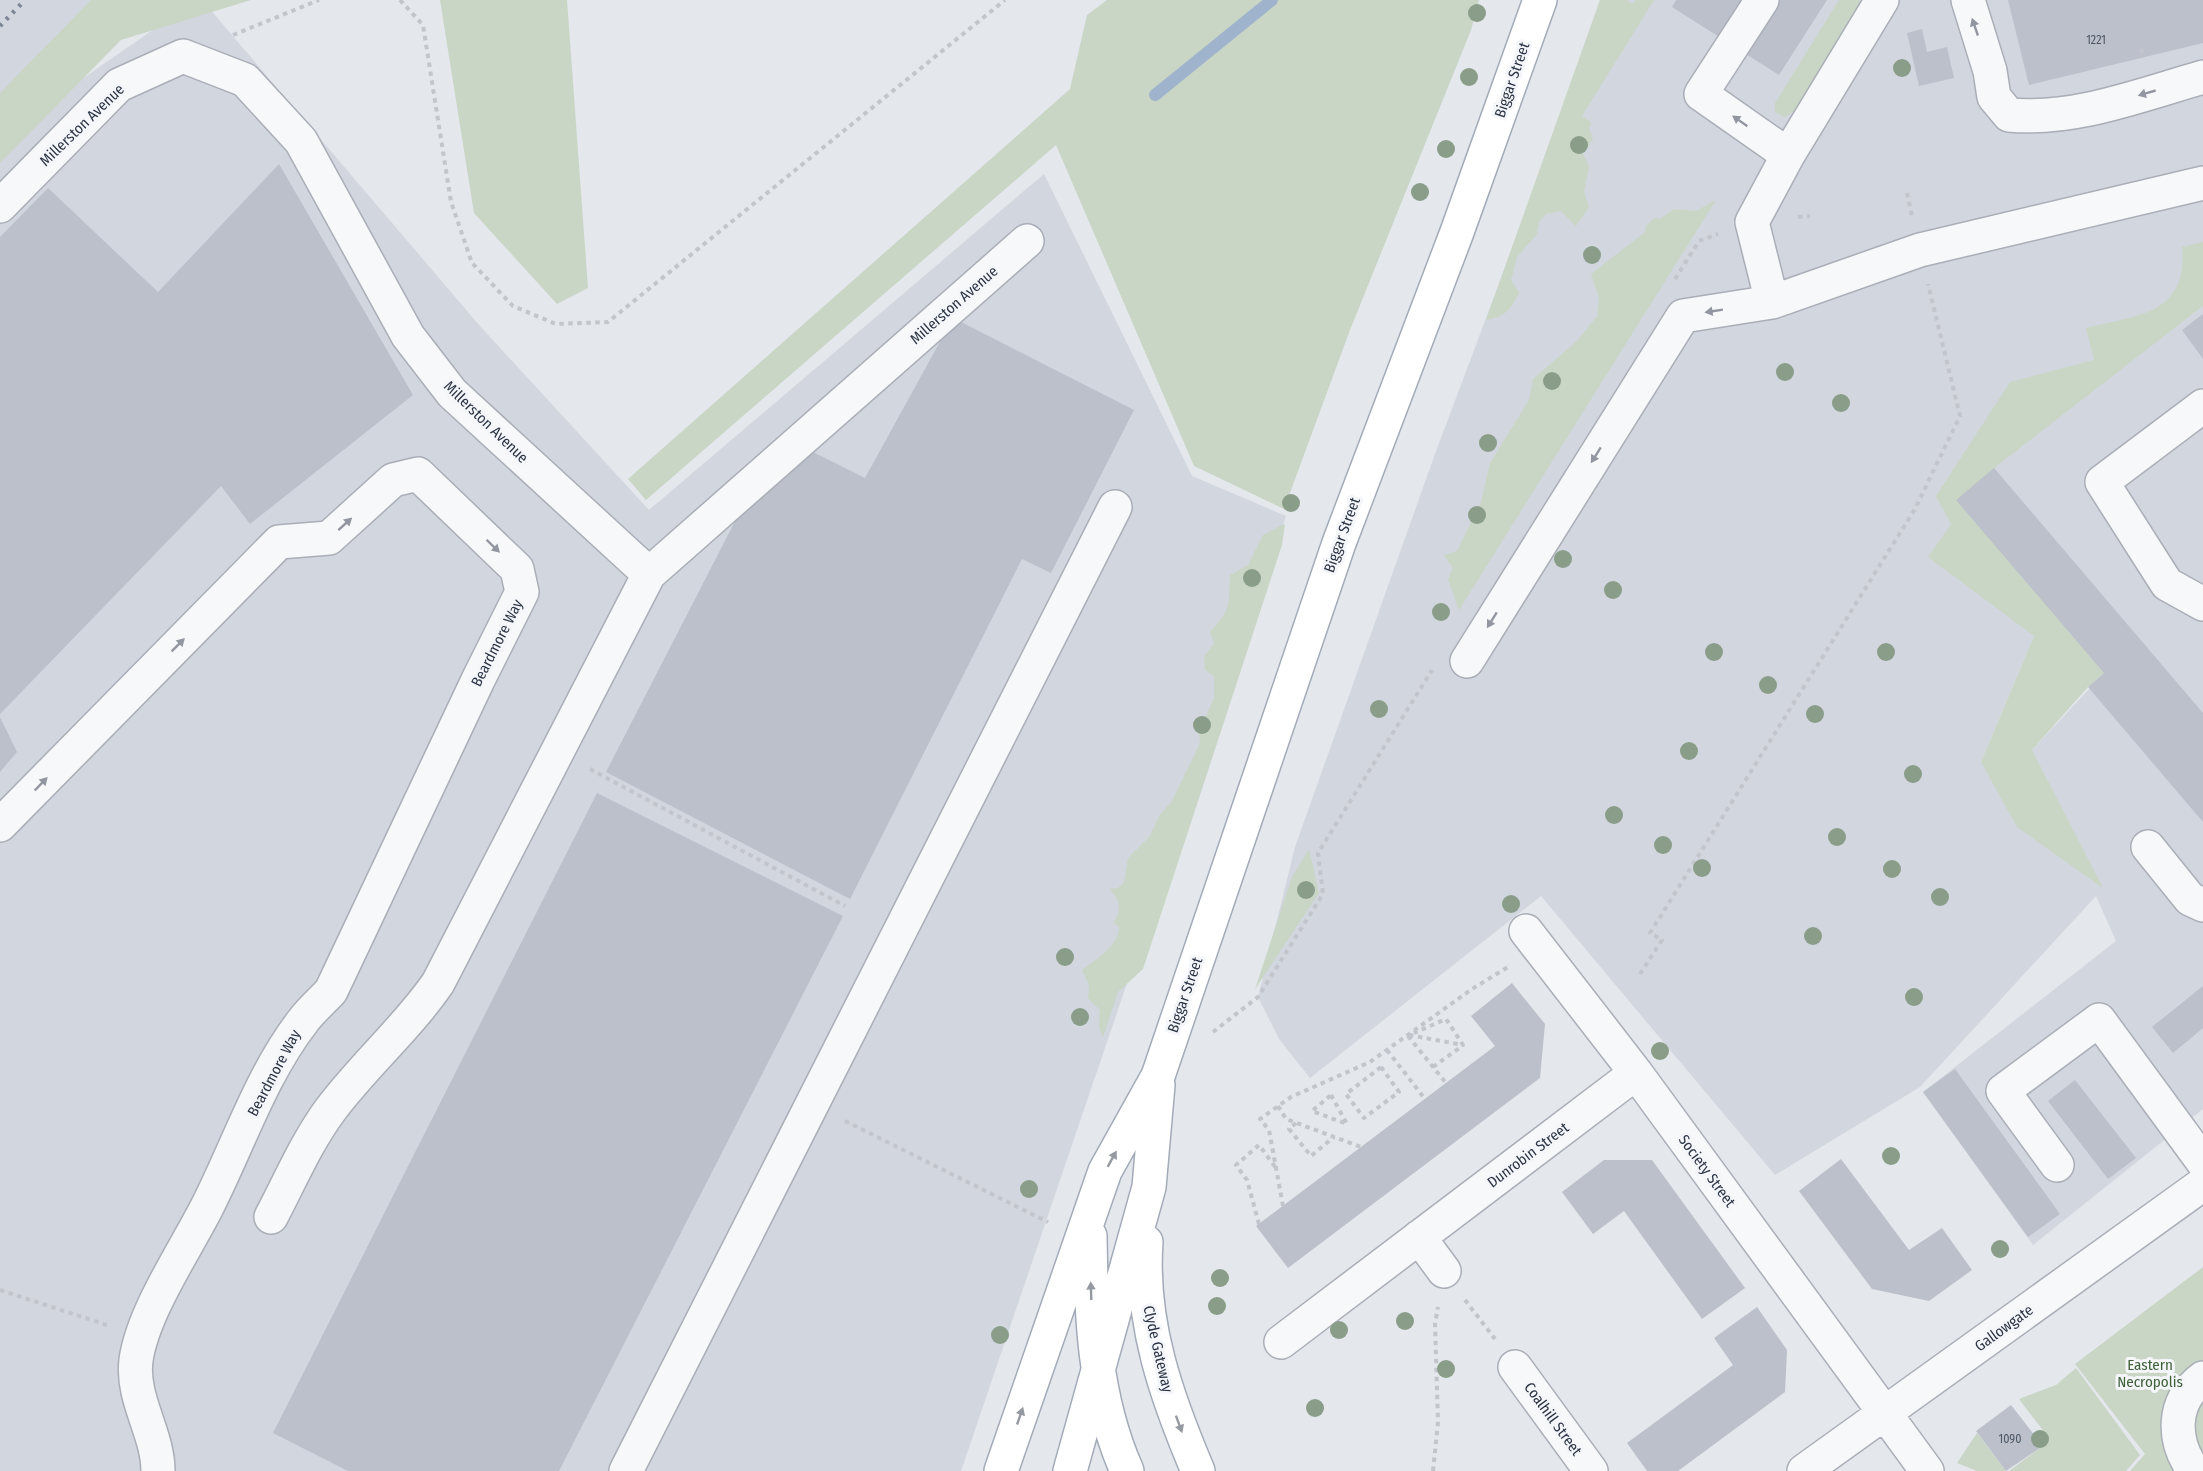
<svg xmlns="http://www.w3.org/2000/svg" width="2203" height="1471" font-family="'Fira Sans Condensed',sans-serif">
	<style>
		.built { fill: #d2d6de; fill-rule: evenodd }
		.green { fill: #c9d6c5 }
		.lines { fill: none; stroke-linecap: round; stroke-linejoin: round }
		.stream { stroke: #9fb4cc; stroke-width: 12 }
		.building { fill: #bbc0ca }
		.minor-casing { stroke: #a9aeb7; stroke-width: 36 }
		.major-casing { stroke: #a3abb8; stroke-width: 36 }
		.path { stroke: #c2c5cb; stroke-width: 4; stroke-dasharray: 4.5 4.5; stroke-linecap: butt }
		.minor { stroke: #f7f8fa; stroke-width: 33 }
		.major { stroke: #fff; stroke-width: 33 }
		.rail { stroke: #7d8696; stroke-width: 4.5; stroke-dasharray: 3 6; stroke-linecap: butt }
		.tree { fill: #899d89 }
		.oneway { fill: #9196a0 }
		.oneway2 { fill: #959aa2 }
		.labels { text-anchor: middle; stroke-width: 6; stroke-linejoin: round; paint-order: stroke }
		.number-label { font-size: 12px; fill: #4f5766 }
		.street-label { font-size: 15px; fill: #2b3445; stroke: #f4f6f9 }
		.park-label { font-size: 15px; fill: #3f6138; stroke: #f4f6f9 }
	</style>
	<rect width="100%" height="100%" fill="#e4e7ec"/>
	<!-- built -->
	<path class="built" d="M0 0H139L26 118 196 0H202L479 325 649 510 1044 174 1192 476 1286 516 961 1471H0Z
		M1600 0H2203V301L2079 401 2203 306V1109L2033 1245 1923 1092 2116 941 2096 896 1920 1087 1775 1175 1541 896 1310 1078 1279 1039 1258 997 1295 847 1435 454 1533 193ZM2034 636 2104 673 2032 750 1981 762Z"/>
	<!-- green -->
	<path class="green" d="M91 0H251L121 40 0 163V93Z
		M440 0H567L588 288 557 304 474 213Z
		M1107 0H1479L1471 30 1350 330 1284 509 1194 466 1056 145 646 500 628 479 1070 89 1087 15Z
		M1600 0H1627L1632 4 1636 0H1654L1582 116 1591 122 1589 128 1593 139 1583 154 1589 166 1584 192 1589 207 1576 226 1561 211 1546 214 1539 222 1537 234 1517 257 1511 280 1519 293C1511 310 1504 317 1486 320Z
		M1839 0H1859L1861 3 1796 110 1785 117 1775 112V103Z
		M1716 200 1459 610 1448 579 1453 568 1444 555 1457 551 1481 502 1490 463 1529 400 1533 379 1578 340 1597 316 1599 298 1591 274 1645 232 1646 226 1654 218 1660 219 1674 209 1696 211Z
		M2203 242V306L1994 468 2104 673 2088 687 2032 750 2103 888 2017 827 1981 762 2034 636 1928 557 1951 524 1936 496 2010 382 2094 360 2086 328C2138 315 2188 315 2182 247Z
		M1285 524 1282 545 1143 969 1118 992 1103 1037 1099 1027 1100 1010 1088 998 1089 985 1082 970C1096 960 1118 946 1119 928L1114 922C1122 908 1120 901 1110 889L1118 888 1124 883 1128 858 1150 836 1159 816 1172 801 1200 743 1197 718 1206 716 1214 698V676L1205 670 1204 657 1214 643 1210 632C1232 608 1228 605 1230 575L1248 565 1263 535Z
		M1309 849 1319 893 1255 989 1292 877Z
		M2203 1267V1471H2130L2145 1454 2075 1364Z
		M2076 1368 2140 1455 2126 1471H2009L2043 1446 2048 1437 2019 1399 2056 1385Z
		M1977 1433 2006 1471H1977L1957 1463Z"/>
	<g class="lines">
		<!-- stream -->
		<path class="stream" d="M1155 95 1272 0"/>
	</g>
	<!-- building -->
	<path class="building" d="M1676 0H1827L1779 75 1672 7Z
		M2008 0H2203V43L2029 85Z
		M1922 29 1927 52 1947 47 1954 78 1919 86 1907 33Z
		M279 164 413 395 250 524 221 486 0 714V237L48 188 158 292Z
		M2203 314V359L2182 330Z
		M953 318 1134 410 1051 573 1022 559 850 899 606 772 749 494 803 447 865 478Z
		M1994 468 2203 713V822L2088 687 2104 673 1956 500Z
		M0 717 17 752 0 772Z
		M597 793 843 916 559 1471H348L273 1433Z
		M1512 983 1545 1024 1540 1078 1288 1268 1256 1226 1495 1046 1471 1016Z
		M2203 986V1028L2173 1053 2152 1027Z
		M1955 1069 2060 1214 2028 1237 1923 1092Z
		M2075 1080 2136 1158 2108 1179 2048 1101Z
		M1841 1159 1909 1250 1942 1228 1972 1270 1929 1301 1872 1289 1799 1191Z
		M1604 1160H1652L1745 1288 1702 1319 1624 1211 1593 1234 1562 1192Z
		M1757 1307 1787 1350 1785 1392 1678 1471H1647L1627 1443 1733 1365 1714 1338Z
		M2011 1405 2043 1446 2006 1471 1976 1431Z"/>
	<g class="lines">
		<defs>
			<path id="minor" d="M1762 0 1701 94 1788 155
				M1968 0 1990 71 1994 97 2009 115C2074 121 2140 95 2203 77
				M0 206 119 85 183 56 245 80 301 141 408 336 452 393 649 574 1027 241
				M1772 302 1752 222 1788 155 1882 0
				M2203 406 2102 482 2167 584 2203 604
				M1467 661 1683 316 1772 302 1920 250 2203 183
				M0 825 279 542 329 538 393 480 418 474 517 569 522 592 478 680 331 991C322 1001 311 1010 303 1021 261 1075 238 1146 207 1207 184 1252 143 1312 136 1360 131 1399 158 1433 158 1471
				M2148 847 2190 899 2203 905
				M1526 931 1636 1073 1927 1471
				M2057 1165 2003 1091 2099 1020 2203 1162
				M271 1217C290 1181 307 1141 331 1109 364 1065 407 1028 438 983L649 574
				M1419 1237 1444 1271
				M1281 1342 1636 1073
				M1515 1367 1591 1471
				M626 1471 1115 507
				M1804 1471 2203 1184
				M2194 1471C2172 1441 2171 1402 2203 1378"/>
			<path id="major" d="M1090 1236C1091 1316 1094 1397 1127 1471
				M1146 1242C1140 1323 1167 1398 1198 1471
				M1001 1471 1105 1171 1158 1076 1339 543 1457 232 1540 0
				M1070 1471 1149 1187 1158 1085"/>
		</defs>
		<!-- minor casing -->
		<use href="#minor" class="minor-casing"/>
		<!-- major casing -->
		<use href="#major" class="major-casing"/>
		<!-- path -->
		<path class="path" d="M400 0 423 25 451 202 472 263 513 306 556 324 608 322 1005 0
			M233 35 319 0
			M2141 49 2143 57
			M1907 193 1912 216
			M1798 217 1810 216
			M1675 279 1699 241 1718 234
			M590 769 845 906
			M1640 974 1662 940 1650 933 1915 509 1960 416 1928 284
			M1213 1032 1258 997 1323 894 1318 853 1432 670
			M1409 1035 1463 1045 1446 1019 1414 1033
			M1408 1036 1446 1083
			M1387 1050 1425 1099
			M1381 1067 1399 1092 1364 1118 1346 1094Z
			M1433 1067 1462 1046
			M1331 1095 1347 1124 1312 1111Z
			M1278 1106 1286 1119 1361 1147
			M845 1121 1048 1222
			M1296 1123 1289 1129 1311 1156 1334 1137
			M1283 1206 1269 1130 1260 1119 1291 1097 1370 1062 1472 989 1508 967
			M1259 1224 1247 1180 1236 1165 1259 1145 1276 1168
			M0 1290 107 1325
			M1465 1300 1495 1339
			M1433 1471 1438 1422 1435 1324 1438 1307"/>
		<!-- minor -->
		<use href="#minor" class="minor"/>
		<!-- major -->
		<use href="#major" class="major"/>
		<!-- rail -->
		<path class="rail" d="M0 26 25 0"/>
	</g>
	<!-- trees -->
	<g class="tree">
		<circle cx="1477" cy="13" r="9"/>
		<circle cx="1902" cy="68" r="9"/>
		<circle cx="1469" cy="77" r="9"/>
		<circle cx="1579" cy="145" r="9"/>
		<circle cx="1446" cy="149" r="9"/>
		<circle cx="1420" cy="192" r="9"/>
		<circle cx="1592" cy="255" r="9"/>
		<circle cx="1785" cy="372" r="9"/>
		<circle cx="1552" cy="381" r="9"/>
		<circle cx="1841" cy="403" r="9"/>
		<circle cx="1488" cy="443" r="9"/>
		<circle cx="1291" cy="503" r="9"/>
		<circle cx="1477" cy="515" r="9"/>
		<circle cx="1563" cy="559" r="9"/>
		<circle cx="1252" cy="578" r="9"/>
		<circle cx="1613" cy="590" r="9"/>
		<circle cx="1441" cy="612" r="9"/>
		<circle cx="1714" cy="652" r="9"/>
		<circle cx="1886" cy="652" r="9"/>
		<circle cx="1768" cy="685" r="9"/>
		<circle cx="1379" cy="709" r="9"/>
		<circle cx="1815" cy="714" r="9"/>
		<circle cx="1202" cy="725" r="9"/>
		<circle cx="1689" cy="751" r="9"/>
		<circle cx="1913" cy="774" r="9"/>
		<circle cx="1614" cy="815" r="9"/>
		<circle cx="1837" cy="837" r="9"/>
		<circle cx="1663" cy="845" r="9"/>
		<circle cx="1702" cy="868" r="9"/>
		<circle cx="1892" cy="869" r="9"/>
		<circle cx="1306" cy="890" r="9"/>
		<circle cx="1940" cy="897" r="9"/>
		<circle cx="1511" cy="904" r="9"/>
		<circle cx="1813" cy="936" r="9"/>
		<circle cx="1065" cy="957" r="9"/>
		<circle cx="1914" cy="997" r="9"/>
		<circle cx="1080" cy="1017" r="9"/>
		<circle cx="1660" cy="1051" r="9"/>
		<circle cx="1891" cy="1156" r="9"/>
		<circle cx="1029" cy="1189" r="9"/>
		<circle cx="2000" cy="1249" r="9"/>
		<circle cx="1220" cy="1278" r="9"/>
		<circle cx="1217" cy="1306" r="9"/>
		<circle cx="1405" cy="1321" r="9"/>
		<circle cx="1339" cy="1330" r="9"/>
		<circle cx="1000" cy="1335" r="9"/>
		<circle cx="1446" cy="1369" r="9"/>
		<circle cx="1315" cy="1408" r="9"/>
		<circle cx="2040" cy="1439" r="9"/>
	</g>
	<!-- one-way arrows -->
	<defs><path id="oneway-solid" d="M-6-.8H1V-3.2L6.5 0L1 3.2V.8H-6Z" transform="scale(1.5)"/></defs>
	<g class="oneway">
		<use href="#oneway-solid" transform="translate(1975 27) rotate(-109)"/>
		<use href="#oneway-solid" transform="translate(2147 93) rotate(164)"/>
		<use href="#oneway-solid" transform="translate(1740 121) rotate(-145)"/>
		<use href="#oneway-solid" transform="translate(1714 311) rotate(171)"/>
		<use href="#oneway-solid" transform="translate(1596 455) rotate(122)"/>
		<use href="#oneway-solid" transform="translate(345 524) rotate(-42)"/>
		<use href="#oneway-solid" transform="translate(493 546) rotate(44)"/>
		<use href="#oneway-solid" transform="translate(1492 620) rotate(122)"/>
		<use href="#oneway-solid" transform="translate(178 645) rotate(-45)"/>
		<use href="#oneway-solid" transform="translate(41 784) rotate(-46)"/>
	</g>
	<g class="oneway2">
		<use href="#oneway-solid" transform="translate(1112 1159) rotate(-61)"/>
		<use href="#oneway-solid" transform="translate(1091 1291) rotate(-92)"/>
		<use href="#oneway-solid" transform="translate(1020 1416) rotate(-71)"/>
		<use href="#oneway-solid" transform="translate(1179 1424) rotate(70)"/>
	</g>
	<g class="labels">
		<!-- number labels -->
		<g class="number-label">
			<text x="2096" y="44">1221</text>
			<text x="2010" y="1443">1090</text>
		</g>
		<!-- street labels -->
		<g class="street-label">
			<text transform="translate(1512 80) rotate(-71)" y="5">Biggar Street</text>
			<text transform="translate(82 125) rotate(-44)" y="5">Millerston Avenue</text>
			<text transform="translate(954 305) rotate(-41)" y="5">Millerston Avenue</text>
			<text transform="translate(486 422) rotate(44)" y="5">Millerston Avenue</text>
			<text transform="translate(1342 535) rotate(-70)" y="5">Biggar Street</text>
			<text transform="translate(497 643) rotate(-63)" y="5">Beardmore Way</text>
			<text transform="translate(1185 995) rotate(-71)" y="5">Biggar Street</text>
			<text transform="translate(274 1073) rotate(-62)" y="5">Beardmore Way</text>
			<text transform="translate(1528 1155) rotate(-37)" y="5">Dunrobin Street</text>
			<text transform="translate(1707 1171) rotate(54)" y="5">Society Street</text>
			<text transform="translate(2004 1328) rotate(-36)" y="5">Gallowgate</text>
			<text transform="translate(1158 1349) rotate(77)" y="5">Clyde Gateway</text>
			<text transform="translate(1553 1419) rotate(54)" y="5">Coalhill Street</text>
		</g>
		<!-- park labels -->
		<g class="park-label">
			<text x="2150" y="1370">Eastern<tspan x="2150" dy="17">Necropolis</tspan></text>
		</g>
	</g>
</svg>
